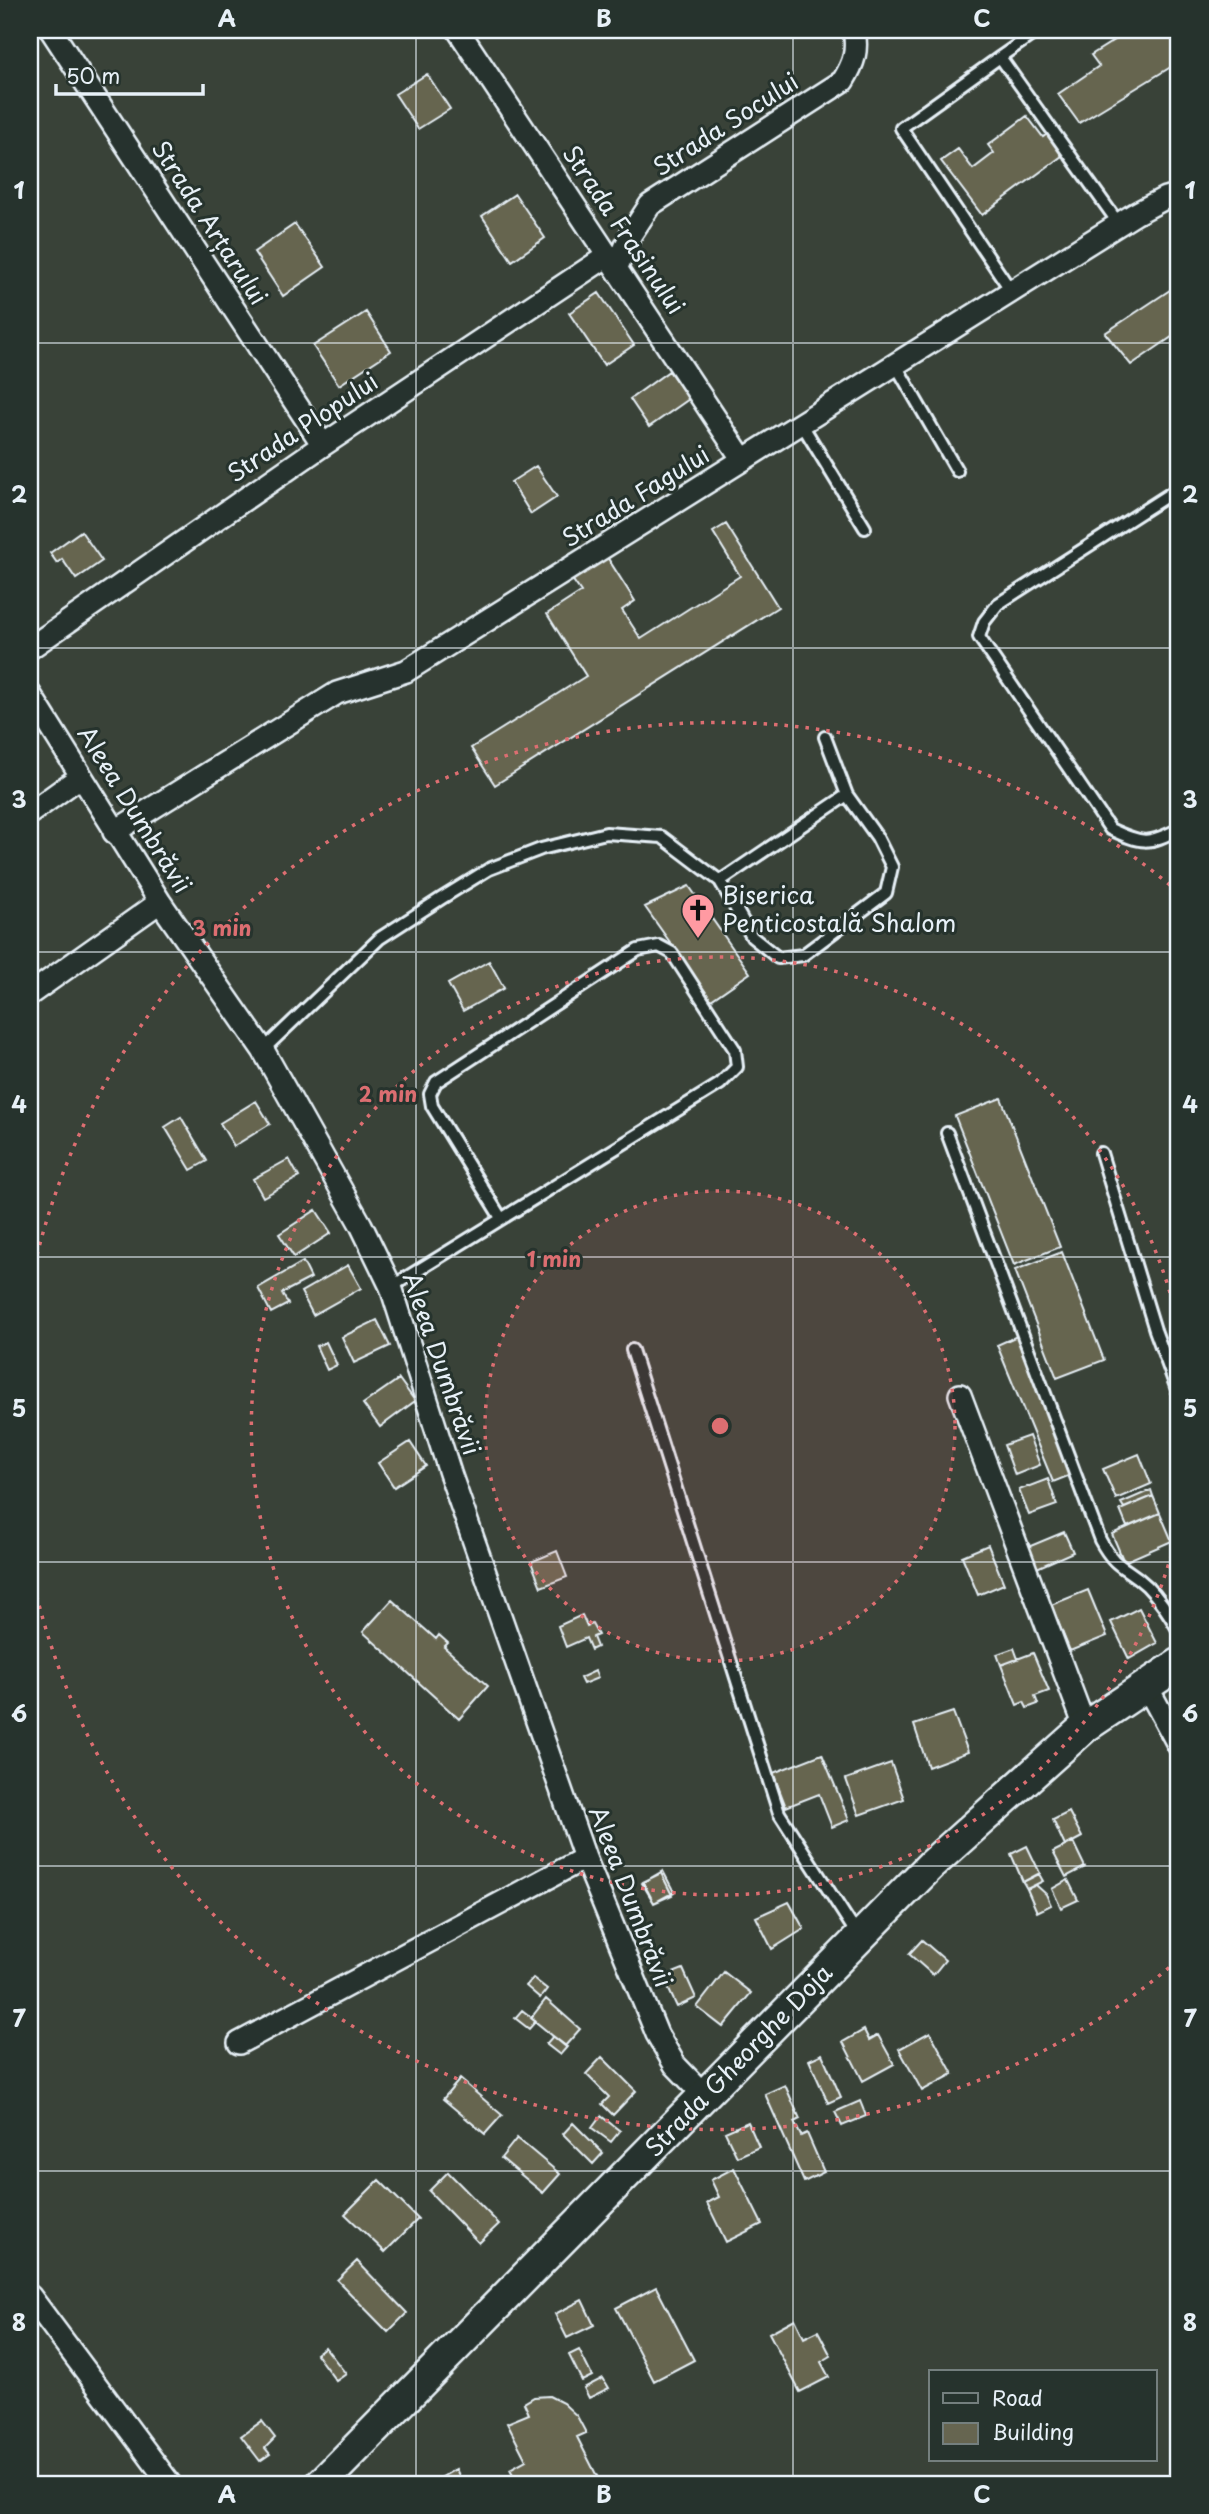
<svg xmlns="http://www.w3.org/2000/svg" width="1209" height="2514" font-family="'Playpen Sans',sans-serif">
	<style>
		.building { fill: #666550; stroke: #e8f1f8; stroke-width: 2 }
		.lines { fill: none; stroke-linecap: round; stroke-linejoin: round }
		.lane-casing { stroke: #e8f1f8; stroke-width: 16 }
		.street-casing { stroke: #e8f1f8; stroke-width: 26 }
		.secondary-casing { stroke: #e8f1f8; stroke-width: 35 }
		.lane { stroke: #26332d; stroke-width: 10 }
		.street { stroke: #26332d; stroke-width: 21 }
		.secondary { stroke: #26332d; stroke-width: 30 }
		.grid { fill: none; stroke: #e8f1f8; stroke-width: 2; stroke-opacity: 0.55 }
		.ring { fill: none; stroke: #dc6e71; stroke-width: 3.5; stroke-dasharray: 3.5 7 }
		.labels { text-anchor: middle; stroke-width: 6; stroke-linejoin: round; paint-order: stroke }
		.street-label { font-size: 24px; fill: #e8f1f8; stroke: #26332d }
		.poi-label { font-size: 24px; fill: #e8f1f8; stroke: #26332d; text-anchor: start }
		.centre { fill: #dc6e71; stroke: #26332d; stroke-width: 3.5 }
		.ring-label { font-size: 21px; text-anchor: middle; font-weight: bold; fill: #dc6e71; stroke: #26332d; stroke-width: 6; stroke-linejoin: round; paint-order: stroke }
		.neatline { fill: none; stroke: #e8f1f8; stroke-width: 2.5 }
		.grid-label { font-size: 23px; text-anchor: middle; font-weight: bold; fill: #e8f1f8 }
	</style>
	<rect width="100%" height="100%" fill="#394238"/>
	<filter id="ink" filterUnits="userSpaceOnUse"><feTurbulence type="fractalNoise" baseFrequency=".0143" numOctaves="2"/><feDisplacementMap in="SourceGraphic" scale="14" xChannelSelector="R" yChannelSelector="G"/><feConvolveMatrix kernelMatrix="1 2 1 2 8 2 1 2 1" color-interpolation-filters="sRGB"/></filter>
	<g filter="url(#ink)">
		<!-- building -->
		<path class="building" d="M1131 30H1179V62L1079 123 1058 94 1099 66 1091 55Z
			M427 74 450 109 418 129 395 94Z
			M1027 116 1043 137 1050 132 1066 153 982 215 941 161 958 149 973 169 994 153 988 145Z
			M515 194 545 238 512 261 482 216Z
			M295 224 325 267 283 296 254 252Z
			M1179 284V332L1131 365 1105 333Z
			M599 293 634 345 604 365 569 313Z
			M366 312 391 351 339 385 313 346Z
			M669 371 689 399 649 427 630 399Z
			M536 466 557 497 531 514 511 482Z
			M726 524 778 607 495 785 471 748 586 676 547 614 581 592 572 579 607 557 635 601 622 610 641 639 740 576 713 532Z
			M81 531 102 561 76 579 62 559 57 563 50 553Z
			M689 886 750 973 711 1000 645 907Z
			M489 961 504 988 463 1011 448 984Z
			M1001 1098 1060 1247 1014 1265 955 1116Z
			M256 1101 270 1124 234 1146 220 1123Z
			M181 1117 207 1161 191 1170 165 1127Z
			M289 1159 299 1177 263 1197 253 1179Z
			M316 1210 331 1233 294 1257 279 1234Z
			M1062 1252 1104 1360 1057 1378 1015 1270Z
			M303 1262 311 1278 282 1293 288 1304 271 1313 258 1288Z
			M348 1265 361 1288 313 1315 301 1292Z
			M377 1320 390 1346 354 1363 342 1337Z
			M1017 1336 1073 1474 1053 1482 997 1345Z
			M326 1342 337 1365 327 1370 316 1346Z
			M399 1379 415 1401 380 1427 363 1404Z
			M1029 1436 1040 1465 1015 1475 1004 1445Z
			M410 1442 426 1466 394 1487 378 1463Z
			M1139 1454 1151 1484 1116 1499 1103 1469Z
			M1048 1479 1057 1505 1029 1515 1019 1490Z
			M1151 1490 1153 1496 1124 1508 1121 1503Z
			M1153 1496 1160 1513 1127 1527 1120 1510Z
			M1160 1513 1172 1541 1124 1562 1112 1534Z
			M1064 1532 1073 1552 1037 1568 1028 1547Z
			M988 1545 1004 1584 978 1595 962 1556Z
			M557 1551 567 1577 541 1587 531 1562Z
			M1088 1590 1107 1636 1070 1651 1051 1605Z
			M392 1600 436 1639 439 1635 448 1643 444 1647 488 1686 459 1719 363 1632Z
			M1139 1608 1157 1643 1129 1659 1111 1622Z
			M582 1615 587 1626 592 1624 598 1635 593 1637 597 1647 591 1650 586 1638 566 1647 558 1626Z
			M1014 1648 1018 1659 1001 1665 997 1654Z
			M1033 1653 1049 1691 1035 1696 1038 1704 1027 1708 1024 1702 1017 1705 1001 1665Z
			M595 1671 598 1678 583 1684 580 1678Z
			M953 1712 968 1752 928 1767 914 1725Z
			M822 1754 849 1820 832 1827 819 1794 786 1807 773 1773Z
			M891 1763 904 1799 859 1815 846 1779Z
			M1069 1812 1082 1837 1065 1846 1053 1820Z
			M1073 1842 1085 1867 1066 1877 1053 1852Z
			M1027 1846 1040 1873 1023 1882 1011 1854Z
			M663 1871 674 1892 654 1903 642 1883Z
			M661 1873 672 1895 654 1903 643 1882Z
			M1039 1874 1043 1881 1027 1889 1023 1882Z
			M1068 1880 1078 1900 1061 1908 1052 1889Z
			M1036 1885 1046 1894 1051 1905 1037 1912 1027 1889Z
			M789 1902 804 1929 772 1949 756 1917Z
			M922 1940 945 1960 933 1975 909 1954Z
			M683 1969 696 1998 677 2007 663 1977Z
			M724 1972 751 1993 723 2027 697 2007Z
			M533 1978 547 1989 540 1998 526 1986Z
			M546 1999 580 2029 565 2046 531 2018Z
			M522 2010 536 2021 529 2029 515 2018Z
			M864 2030 869 2040 878 2035 894 2064 863 2081 843 2042Z
			M930 2032 953 2074 922 2091 899 2049Z
			M553 2036 567 2047 560 2055 546 2044Z
			M822 2054 841 2097 828 2103 809 2060Z
			M602 2057 636 2091 613 2115 602 2104 609 2097 586 2074Z
			M460 2079 502 2115 485 2134 443 2099Z
			M785 2085 800 2119 794 2122 801 2136 807 2133 824 2172 804 2182 765 2094Z
			M860 2101 866 2116 842 2126 835 2112Z
			M601 2116 620 2131 611 2142 592 2128Z
			M748 2122 759 2147 737 2157 725 2132Z
			M573 2123 603 2153 593 2164 563 2134Z
			M517 2138 560 2174 543 2193 501 2158Z
			M734 2168 762 2224 726 2242 707 2203 719 2197 711 2180Z
			M448 2172 499 2224 479 2243 429 2191Z
			M379 2180 418 2219 385 2252 345 2214Z
			M357 2261 407 2313 388 2332 337 2280Z
			M656 2287 694 2360 654 2381 616 2308Z
			M582 2300 594 2325 567 2338 555 2314Z
			M795 2319 804 2338 818 2331 831 2356 821 2362 829 2377 800 2392 769 2333Z
			M325 2347 346 2374 336 2381 316 2354Z
			M579 2350 592 2376 582 2381 569 2355Z
			M603 2378 609 2388 589 2398 584 2388Z
			M549 2396 563 2403 577 2416 586 2433 577 2437 601 2484H518L510 2469 526 2460 507 2423 529 2414 524 2403 534 2397Z
			M262 2421 275 2438 265 2448 270 2454 260 2461 241 2436Z
			M456 2469 463 2484H446L442 2477Z"/>
		<g class="lines">
			<defs>
				<path id="lane" d="M1039 30 1000 57 1119 224
					M1000 57 901 128 1012 292
					M894 362 957 471
					M801 423 865 528
					M1179 488 998 604 984 622 979 637 1110 829C1142 844 1148 845 1179 829
					M720 881 847 795
					M263 1050 380 938 442 898 489 869 541 849 606 833 662 837 720 881 752 937 778 958 803 955 886 893 892 867 877 837 847 795 825 737
					M947 1133 1100 1540C1117 1571 1125 1565 1147 1586 1161 1600 1170 1615 1179 1631
					M1101 1153 1155 1330 1179 1395
					M391 1287 720 1084 737 1067 735 1050 672 953 659 946 638 950 436 1082 430 1094 432 1106 501 1218
					M632 1350 779 1813 858 1936"/>
				<path id="street" d="M51 30 323 445
					M458 30 743 460
					M617 267 631 234 650 205 843 81C854 63 858 51 854 30
					M30 648 323 445 609 255
					M30 694 160 902 263 1050 361 1225 391 1287 450 1473 585 1858 657 2034 675 2065 705 2096
					M30 813 80 777
					M114 832 337 693 406 671 1135 214 1165 198 1179 195
					M30 994 160 902
					M960 1395 1085 1727
					M1146 1685 1179 1746
					M239 2043 585 1858
					M30 2296 170 2484"/>
				<path id="secondary" d="M321 2484 931 1865 1085 1727 1179 1664"/>
			</defs>
			<!-- lane casing -->
			<use href="#lane" class="lane-casing"/>
			<!-- street casing -->
			<use href="#street" class="street-casing"/>
			<!-- secondary casing -->
			<use href="#secondary" class="secondary-casing"/>
			<!-- lane -->
			<use href="#lane" class="lane"/>
			<!-- street -->
			<use href="#street" class="street"/>
			<!-- secondary -->
			<use href="#secondary" class="secondary"/>
		</g>
	</g>
	<!-- grid -->
	<path class="grid" d="M416 30V2484M793 30V2484M30 343H1179M30 648H1179M30 952H1179M30 1257H1179M30 1562H1179M30 1866H1179M30 2171H1179"/>
	<!-- distance rings -->
	<circle cx="720" cy="1426" r="235" fill="#dc6e71" fill-opacity=".12"/>
	<g class="ring">
		<circle cx="720" cy="1426" r="235"/>
		<path d="M1179 1524A469 469 0 1 1 1179 1328"/>
		<path d="M1177 1961A704 704 0 0 1 30 1566M30 1286A704 704 0 0 1 1177 891"/>
	</g>
	<!-- icons -->
	<defs>
		<symbol id="church-pin" viewBox="-11 -11 22 30"><path d="M0 17L-7.5 6A9.5 9.5 0 1 1 7.5 6Z" fill="#ff9aa2" stroke="#26332d"/><path d="M-1.2-6h2.4v3.5h3.3v2.4h-3.3V6h-2.4V-.1h-3.3v-2.4h3.3Z" fill="#111"/></symbol>
	</defs>
	<g fill-rule="evenodd">
		<use href="#church-pin" x="679" y="891" width="38" height="52"/>
	</g>
	<g class="labels">
		<!-- street labels -->
		<g class="street-label">
			<text transform="translate(726 125) rotate(-33)" y="8">Strada Socului</text>
			<text transform="translate(209 223) rotate(57)" y="8">Strada Arțarului</text>
			<text transform="translate(623 230) rotate(56)" y="8">Strada Frasinului</text>
			<text transform="translate(303 428) rotate(-34)" y="8">Strada Plopului</text>
			<text transform="translate(636 497) rotate(-32)" y="8">Strada Fagului</text>
			<text transform="translate(134 810) rotate(58)" y="8">Aleea Dumbrăvii</text>
			<text transform="translate(441 1364) rotate(71)" y="8">Aleea Dumbrăvii</text>
			<text transform="translate(630 1897) rotate(69)" y="8">Aleea Dumbrăvii</text>
			<text transform="translate(739 2061) rotate(-46)" y="8">Strada Gheorghe Doja</text>
		</g>
		<!-- poi labels -->
		<g class="poi-label">
			<text x="722" y="904">Biserica<tspan x="722" dy="28">Penticostală Shalom</tspan></text>
		</g>
	</g>
	<circle cx="720" cy="1426" r="10" class="centre"/>
	<g class="ring-label">
		<text x="222" y="936">3 min</text>
		<text x="388" y="1102">2 min</text>
		<text x="554" y="1267">1 min</text>
	</g>
	<!-- margin -->
	<rect width="1209" height="2514" fill="none" stroke="#26332d" stroke-width="77"/>
	<!-- legend -->
	<rect x="929" y="2370" width="228" height="91" fill="#26332d" stroke="#747f7e" stroke-width="2"/>
	<rect x="943" y="2393" width="35" height="10" fill="#26332d" stroke="#747f7e" stroke-width="2"/>
	<text x="992" y="2406" font-size="21" fill="#e8f1f8">Road</text>
	<rect x="943" y="2423" width="35" height="21" fill="#666550" stroke="#747f7e" stroke-width="2"/>
	<text x="992" y="2440" font-size="21" fill="#e8f1f8">Building</text>
	<!-- scale -->
	<path d="M56 84v10h147v-10" fill="none" stroke="#e8f1f8" stroke-width="3.5"/>
	<text x="66" y="84" font-size="21" fill="#e8f1f8" stroke="#26332d" stroke-width="5" paint-order="stroke">50 m</text>
	<rect x="38" y="38" width="1132" height="2438" class="neatline"/>
	<g class="grid-label">
		<text x="227" y="27">A</text>
		<text x="604" y="27">B</text>
		<text x="982" y="27">C</text>
		<text x="19" y="199">1</text>
		<text x="1190" y="199">1</text>
		<text x="19" y="503">2</text>
		<text x="1190" y="503">2</text>
		<text x="19" y="808">3</text>
		<text x="1190" y="808">3</text>
		<text x="19" y="1113">4</text>
		<text x="1190" y="1113">4</text>
		<text x="19" y="1417">5</text>
		<text x="1190" y="1417">5</text>
		<text x="19" y="1722">6</text>
		<text x="1190" y="1722">6</text>
		<text x="19" y="2027">7</text>
		<text x="1190" y="2027">7</text>
		<text x="19" y="2331">8</text>
		<text x="1190" y="2331">8</text>
		<text x="227" y="2503">A</text>
		<text x="604" y="2503">B</text>
		<text x="982" y="2503">C</text>
	</g>
</svg>
